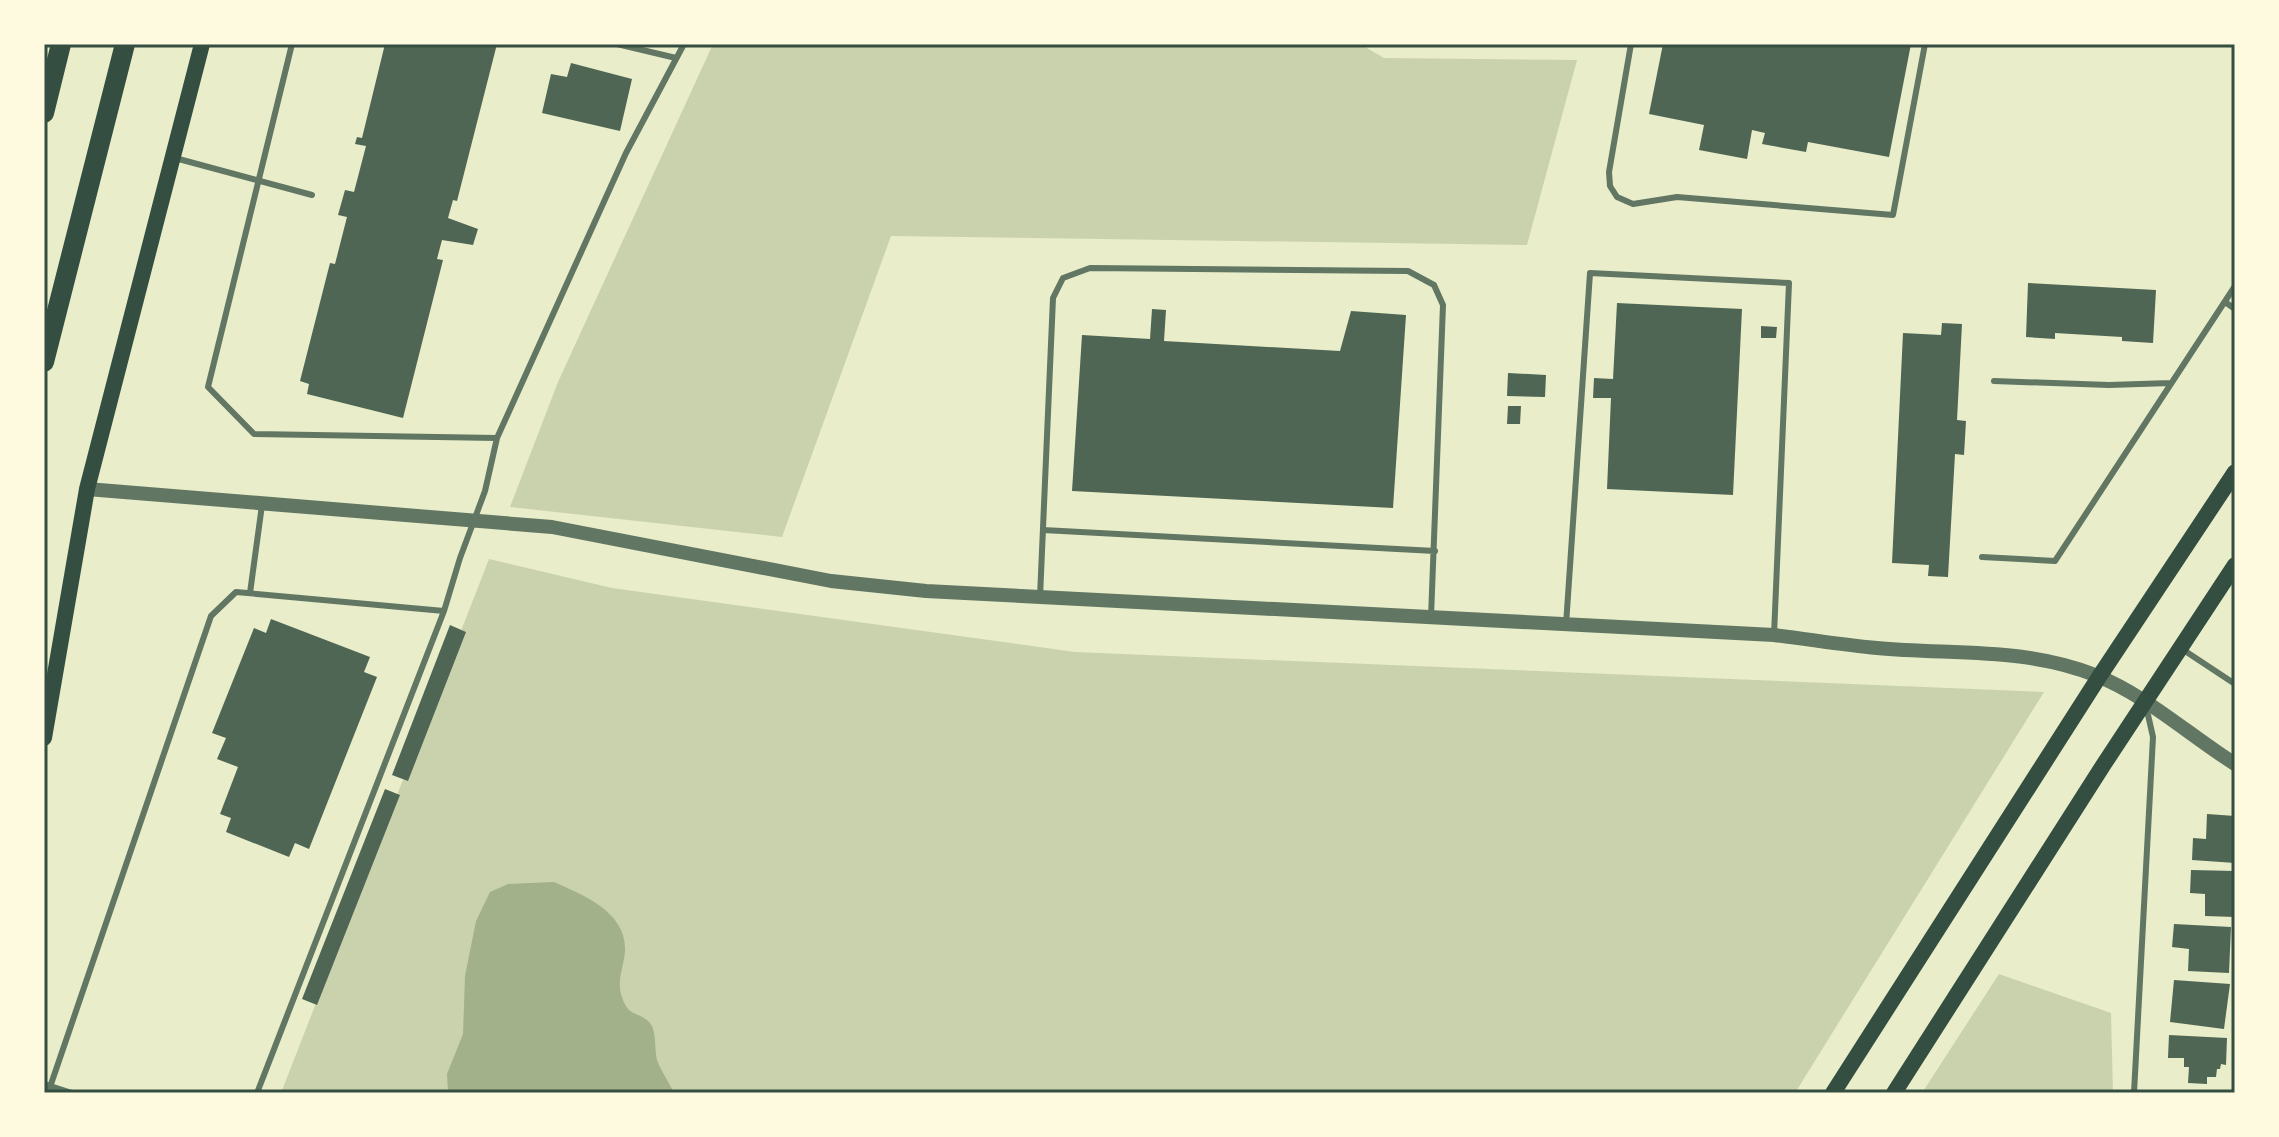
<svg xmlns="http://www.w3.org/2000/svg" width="2279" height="1137" font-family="'Asap Condensed',sans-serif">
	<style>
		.green { fill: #cad2ad }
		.water { fill: #a3b18a }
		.building { fill: #4f6655 }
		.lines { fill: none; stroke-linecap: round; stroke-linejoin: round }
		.service { stroke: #617663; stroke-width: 6 }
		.tertiary { stroke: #617663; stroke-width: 14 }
		.secondary { stroke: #344e41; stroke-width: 16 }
		.motorway { stroke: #344e41; stroke-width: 20 }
		.neatline { fill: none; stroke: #344e41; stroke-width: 3 }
	</style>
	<rect width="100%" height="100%" fill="#e9edc9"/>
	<!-- green -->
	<path class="green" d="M713 44H1360L1384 58 1577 60 1527 245 891 236 782 537 510 507 558 382Z
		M489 559 612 588 1075 652 2044 692 1795 1093H281Z
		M1999 974 2111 1013 2113 1093H1922Z"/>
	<!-- water -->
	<path class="water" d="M554 882C583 895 627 912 625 951 624 966 617 979 621 994 628 1019 638 1010 650 1023 657 1032 654 1049 657 1060 661 1071 669 1082 674 1093H448L447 1074 463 1034 465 976 476 921 490 892 508 884Z"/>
	<!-- building -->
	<path class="building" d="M385 44H497L457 201 453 200 448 218 478 229 473 245 442 240 437 259 443 260 403 418 307 394 309 384 300 381 330 263 335 264 347 217 338 215 345 190 354 192 366 146 355 144 357 137 362 138Z
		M1663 44H1911L1889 157 1808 142 1806 152 1762 144 1765 133 1752 130 1747 159 1699 150 1704 125 1649 114Z
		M571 63 632 79 620 131 542 113 551 74 567 77Z
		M2028 283 2156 290 2153 343 2122 341V337L2055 333V339L2026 337Z
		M1617 303 1742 309 1733 495 1607 489 1611 398H1593L1594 378 1613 379Z
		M1152 309 1166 310 1164 341 1340 351 1351 311 1406 315 1393 508 1072 491 1082 335 1150 339Z
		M1942 323 1962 324 1957 420 1966 421 1964 455 1955 454 1948 577 1928 576 1929 565 1892 563 1903 333 1941 335Z
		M1761 326 1777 327 1776 338H1761Z
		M1508 373 1546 375 1545 397 1507 396Z
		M1508 406H1521L1520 424H1507Z
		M271 619 370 657 364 672 377 677 309 849 295 843 289 857 226 832 231 818 220 814 238 767 217 759 226 738 212 733 254 628 266 633Z
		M450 625 466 632 408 781 392 775Z
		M385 789 400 795 317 1005 302 999Z
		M2207 814 2235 816V863L2192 860 2193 838 2206 839Z
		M2191 870 2235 871V917L2205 916V894L2190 893Z
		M2174 924 2231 927 2229 973 2188 971 2189 949 2172 947Z
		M2174 980 2230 984 2224 1029 2170 1022Z
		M2169 1035 2227 1038 2226 1065 2221 1064 2220 1069H2217L2216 1077H2207V1084L2188 1083 2189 1067H2184V1058H2168Z"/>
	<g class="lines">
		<!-- service -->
		<path class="service" d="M292 44 208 387 254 434 497 438
			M617 44 676 58
			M1631 44 1609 172 1610 186 1617 197 1633 204 1677 197 1893 215 1925 44
			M175 158 312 195
			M2225 302 2235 309
			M1994 381 2109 385 2171 383
			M1043 530 1435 551
			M1982 557 2055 561 2235 286
			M250 593 262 505
			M1040 597 1053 298 1063 278 1090 268 1408 271 1434 285 1443 305 1431 617
			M1566 625 1590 273 1789 283 1774 635
			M2182 649 2235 684
			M44 1084 72 1093
			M48 1093 211 616 236 592 444 611
			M257 1093 444 611 460 558 485 491 497 438 626 153 684 44
			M2134 1093 2153 737 2146 706"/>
		<!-- tertiary -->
		<path class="tertiary" d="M87 489 552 527 831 581 926 591 1774 635C1808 639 1843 645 1877 648 1951 655 2025 647 2095 675 2146 695 2189 735 2235 764"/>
		<!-- secondary -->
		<path class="secondary" d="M44 738 87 489 202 44
			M1833 1093 2099 677 2235 472
			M1894 1093 2104 764 2235 565"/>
		<!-- motorway -->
		<path class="motorway" d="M44 113 61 44
			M44 362 125 44"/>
	</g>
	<!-- border -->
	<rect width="2279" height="1137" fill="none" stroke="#fefae0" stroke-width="92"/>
	<rect x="46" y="46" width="2187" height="1045" class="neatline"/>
</svg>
